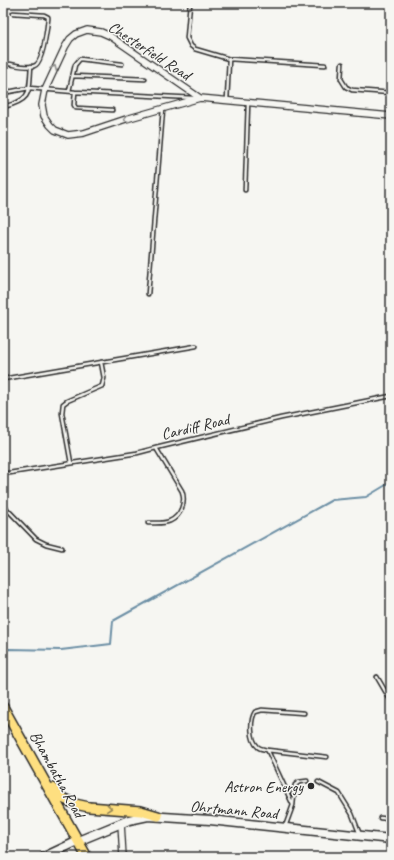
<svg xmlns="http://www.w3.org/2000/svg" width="394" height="860" font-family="Caveat,sans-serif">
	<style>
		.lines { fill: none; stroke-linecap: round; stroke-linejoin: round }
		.stream { stroke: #6c8fa5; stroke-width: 2 }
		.lane-casing { stroke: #2b2b2b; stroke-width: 5.5 }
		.street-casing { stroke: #2b2b2b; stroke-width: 8 }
		.secondary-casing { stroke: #2b2b2b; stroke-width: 11 }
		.primary-casing { stroke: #2b2b2b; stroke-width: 12 }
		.lane { stroke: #f6f6f2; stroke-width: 2.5 }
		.street { stroke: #f6f6f2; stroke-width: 5.5 }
		.secondary { stroke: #f6f6f2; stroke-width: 8 }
		.primary { stroke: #fedf80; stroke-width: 9 }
		.oneway { stroke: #90908e }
		.oneway2 { stroke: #948556 }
		.poi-dot { fill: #2b2b2b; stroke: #f6f6f2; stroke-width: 1.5 }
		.labels { text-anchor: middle; stroke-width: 3; stroke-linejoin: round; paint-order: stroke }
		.street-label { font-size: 16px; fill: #2b2b2b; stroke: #f6f6f2 }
		.poi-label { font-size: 16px; fill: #2b2b2b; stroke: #f6f6f2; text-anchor: end }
	</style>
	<rect width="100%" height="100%" fill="#f6f6f2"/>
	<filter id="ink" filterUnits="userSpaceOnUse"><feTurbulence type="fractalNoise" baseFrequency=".025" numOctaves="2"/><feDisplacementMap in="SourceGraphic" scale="8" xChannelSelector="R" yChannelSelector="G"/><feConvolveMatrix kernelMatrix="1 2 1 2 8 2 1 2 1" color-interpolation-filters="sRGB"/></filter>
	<g filter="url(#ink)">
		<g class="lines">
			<!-- stream -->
			<path class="stream" d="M3 651 9 649 61 650 111 644 113 621 332 500 366 497 391 482"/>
			<defs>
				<path id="lane" d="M190 3 187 38 191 46 195 49 229 59 325 65
					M9 64C16 65 27 68 34 66 43 64 47 28 48 19V17L44 15 13 13
					M342 64 341 79 346 87 352 90 391 93
					M73 76 145 79
					M69 91 75 65 80 59 122 64
					M75 92 74 105 76 108 112 110
					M3 93 29 88 75 92 194 98
					M227 100 229 59
					M3 107C32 100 29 93 31 66
					M245 190 248 103
					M148 294 163 109
					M3 379 196 346
					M71 463 62 413 63 404 67 401 102 386 104 378 101 362
					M3 474 137 453 156 448 281 418 391 396
					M3 505 36 539 46 544 62 548
					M148 523C155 523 164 524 170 521 181 516 186 502 182 491L156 448
					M377 677 391 701
					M304 713 262 710 255 712C250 720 250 740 258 747 260 749 264 749 267 750L327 757
					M268 751 293 805
					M318 782 339 793 352 814 360 835
					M380 818 391 819
					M285 827 293 805 295 785 299 782 307 781"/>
				<path id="street" d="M200 98 110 36 101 32 87 30 76 34 70 39 65 47 45 90 42 105 44 116 50 125 55 130 68 135 84 133 126 119 200 98 391 116
					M121 823 123 857"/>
				<path id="secondary" d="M44 857 78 841 129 820 148 816 210 820 391 839"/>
				<path id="primary" d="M3 707 87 857
					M53 788 62 798 75 804 89 807 141 811 158 816"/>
			</defs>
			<!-- lane casing -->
			<use href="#lane" class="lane-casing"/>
			<!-- street casing -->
			<use href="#street" class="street-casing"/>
			<!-- secondary casing -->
			<use href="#secondary" class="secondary-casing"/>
			<!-- primary casing -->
			<use href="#primary" class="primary-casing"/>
			<!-- lane -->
			<use href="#lane" class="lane"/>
			<!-- street -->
			<use href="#street" class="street"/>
			<!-- secondary -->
			<use href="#secondary" class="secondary"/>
			<!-- primary -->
			<use href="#primary" class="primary"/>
		</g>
		<!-- one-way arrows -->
		<defs><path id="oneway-chevron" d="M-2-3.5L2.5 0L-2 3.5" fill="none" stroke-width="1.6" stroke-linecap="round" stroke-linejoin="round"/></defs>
		<g class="oneway">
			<use href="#oneway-chevron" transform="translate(54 68) rotate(-67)"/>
			<use href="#oneway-chevron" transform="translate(126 119) rotate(163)"/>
		</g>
		<use class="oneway2" href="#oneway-chevron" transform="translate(109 808) rotate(5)"/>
	</g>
	<!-- markers -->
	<circle class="poi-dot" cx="311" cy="786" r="4"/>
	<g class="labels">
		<!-- street labels -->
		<g class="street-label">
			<text transform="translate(150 50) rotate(33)" y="6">Chesterfield Road</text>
			<text transform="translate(195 426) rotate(-13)" y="6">Cardiff Road</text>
			<text transform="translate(58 774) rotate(61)" y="6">Bhambatha Road</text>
			<text transform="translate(234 809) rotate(5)" y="6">Ohrtmann Road</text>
		</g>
		<!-- poi labels -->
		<g class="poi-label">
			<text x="303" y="792">Astron Energy</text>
		</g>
	</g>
	<!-- margin -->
	<rect width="394" height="860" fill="none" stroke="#f6f6f2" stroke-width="16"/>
	<rect x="8" y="8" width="378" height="844" fill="none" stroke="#2b2b2b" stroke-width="1.5" filter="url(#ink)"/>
</svg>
